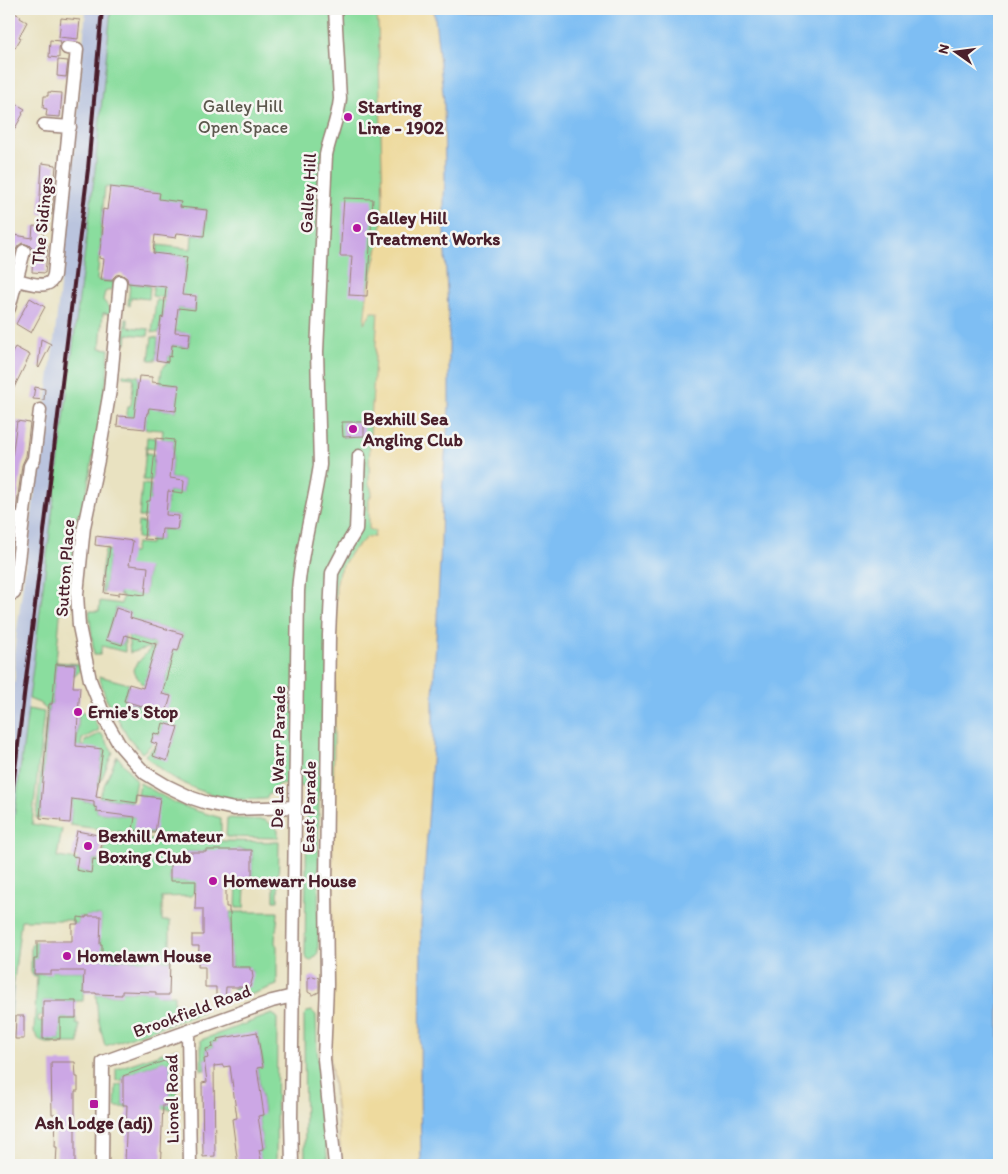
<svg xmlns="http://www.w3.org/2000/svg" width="1008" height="1174" font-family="Itim,sans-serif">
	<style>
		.industrial { fill: #bac4de }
		.green { fill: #8add9e; stroke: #6a7e64 }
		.sand { fill: #eeda9e; stroke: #9c7c64 }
		.water { fill: #7ebef3; stroke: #646e8f }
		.building { fill: #cca7e5 }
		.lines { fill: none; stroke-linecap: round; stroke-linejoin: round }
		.minor-casing { stroke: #9a8076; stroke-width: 15 }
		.minor { stroke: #fff; stroke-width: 12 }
		.rail { stroke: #4a1f2b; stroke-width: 4 }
		.poi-dot { fill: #b5179e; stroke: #f6f6f2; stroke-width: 2 }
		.labels { text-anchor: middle; stroke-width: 5; stroke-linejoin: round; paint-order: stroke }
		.park-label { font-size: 18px; fill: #5d584e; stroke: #f6f6f2 }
		.poi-label { font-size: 18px; font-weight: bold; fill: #4a1f2b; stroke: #f6f6f2; text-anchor: start }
		.street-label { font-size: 18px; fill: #4a1f2b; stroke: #f6f6f2 }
	</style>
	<rect width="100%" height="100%" fill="#f6f6f2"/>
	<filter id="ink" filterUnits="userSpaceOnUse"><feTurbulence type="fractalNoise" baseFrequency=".02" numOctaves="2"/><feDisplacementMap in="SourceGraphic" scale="10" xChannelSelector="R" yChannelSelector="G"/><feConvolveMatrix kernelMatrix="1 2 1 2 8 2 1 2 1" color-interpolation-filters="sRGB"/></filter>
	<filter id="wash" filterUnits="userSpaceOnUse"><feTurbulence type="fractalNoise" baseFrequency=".0096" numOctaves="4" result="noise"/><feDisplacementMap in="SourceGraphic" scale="20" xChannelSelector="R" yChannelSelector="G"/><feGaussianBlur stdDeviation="1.12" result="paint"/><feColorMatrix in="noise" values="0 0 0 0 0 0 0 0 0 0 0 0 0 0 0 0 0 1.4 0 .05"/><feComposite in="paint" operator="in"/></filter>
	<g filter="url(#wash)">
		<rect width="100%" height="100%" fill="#e9e2c1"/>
		<!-- industrial -->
		<path class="industrial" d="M86 9H141L105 153 28 703V709L44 712 18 938 9 1053V709L11 707 12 699 15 677 14 654 55 333 73 167Z"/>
		<!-- green -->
		<path class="green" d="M111 9H710L425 799 319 788 318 952 315 957 310 961 306 958 305 956 307 787 279 784 265 799C256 799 246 800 238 799 204 796 168 780 145 755L157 744 153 756 167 760 178 727 163 723 160 735 154 733 151 742 153 743 142 753 129 738 106 699 99 676 129 684 124 701 166 713 170 696 154 691 163 688 173 656 166 647 178 651 183 634 136 620 128 625 131 613 116 608 106 640 122 645 125 636V652L102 646 100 655H94L89 611H99L100 601 121 604 123 596 119 595 120 583 127 593 145 595 148 568 129 580 123 559 109 557 104 593H102L101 573 105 550 134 553 136 543 150 544 151 539 161 540 162 529 177 530 179 516 164 515 167 504 168 491 183 493 184 480 170 478 174 440 162 439 163 430 145 429 146 419 126 417 128 407 131 405 134 378 123 377V374L139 376 135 412 148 413 150 400 158 409 176 411 178 385 160 383 162 369 168 362V356H171L172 345 188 347 190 334 174 331 178 308 195 310 196 297 180 295 184 282 187 257 170 255 156 261 158 245 191 249 192 235 204 236 207 210 189 208 179 216 181 202H159V193L105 187 101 227V240L97 280 115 282 112 289 105 292 103 300 111 310V314L103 313 100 348 109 349 107 377 83 513H78L77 521 81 522 71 603 61 604 56 662 79 664 80 670 77 674 74 675 75 665 56 664 52 704H49L40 818H36L47 710 39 703 29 699 95 170Z
			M156 269 168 270 165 298 152 296Z
			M130 283 150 286 149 299 131 297 130 306 128 305Z
			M156 300 165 301 163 318H161L159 333 152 332Z
			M126 319H128V327L149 329 148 336 127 334 126 343H124Z
			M152 337 158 338 156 360H149Z
			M147 437 156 438 155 449 147 448 146 453 154 454 152 481 143 480Z
			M142 484 151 485 150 501 146 517H139Z
			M138 522 145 523 144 539 137 538Z
			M128 634 131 637 159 645 130 653Z
			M158 647 154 651 145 682 147 686 142 684 133 671 134 667 150 649Z
			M28 709 44 712 32 824 62 829 57 857 78 860 76 870 90 873 93 859 102 861 107 836 125 839 279 842 278 901H274V885H245L244 908H236L237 881 252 880V850L237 849 236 852 206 850V852H185V863L175 858H170V881H186L199 878 192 896 162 897V921H170V961H160V957H153L152 961 117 960 98 968 102 944H100L101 916H86V917H78V924H72V920H21L12 996 9 1053V857Z
			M79 712 92 715 99 730 82 739 78 767 83 801 94 802V807L97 808V812L135 817 160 798 138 795 140 783 175 803 197 811 221 818V837L127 833 70 825Z
			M101 733 113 752 98 787 103 750 82 758 85 741Z
			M117 756 136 780 132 802 99 797Z
			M227 818 265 820 278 830V838L226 837Z
			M230 912H278C278 923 275 932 275 943L277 946V985L239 999 234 992V987H249L252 971H250L249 967H231Z
			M37 941V959H34V974H50L51 971H84L83 1001H43V1015L38 1016V1021H43V1039H60V1025L58 1018H76V1024L79 1025V1043H46L40 1041 34 1032 37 976H33L31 972V946L33 943Z
			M122 991 156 992 157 995H174V1007L182 1008V1014H185L192 1007 200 1008 202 1013 105 1046 98 1018 96 994 121 995Z
			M312 1011 316 1015 317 1048 328 1165H305L304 1015 307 1012Z
			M272 1014 277 1017 276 1165H252L261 1164 259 1150 263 1149 258 1116 264 1114 257 1068 263 1066 257 1033 218 1039V1042L212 1043 213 1047 206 1049 208 1058 204 1059 205 1070H201V1040Z
			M177 1048 178 1079H170L169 1063 164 1061 123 1076V1080L116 1081V1069Z
			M123 1084V1105H170V1089L177 1088V1109L115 1107 116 1085Z"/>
		<!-- sand -->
		<path class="sand" d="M376 9H591L740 1165H342L334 1088 330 1058 336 587 339 572 344 564 352 551 367 537H374L375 531 369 529V500L372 493 371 488 369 484 370 437 378 312H372L364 324 367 296 381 234 383 200 378 24Z"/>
		<!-- water -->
		<path class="water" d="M434 9H999V1165H421L420 1083 421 924 433 747V696L441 542 442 493 449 408V331L444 234V198L445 179 444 102Z"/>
		<g id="blocks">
			<!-- building -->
			<path class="building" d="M12 12 21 16 20 18 27 22 19 37 21 38 15 48 13 47 9 56V17Z
				M61 18 80 20 78 39 59 37Z
				M50 40 61 41 59 48V58L49 57Z
				M58 60 68 61 66 77 57 76Z
				M48 92 62 93 60 117 46 116 47 109 43 108 44 96H48Z
				M13 102 25 109 22 113 23 114 9 139V110Z
				M42 163 56 165 52 215 39 214Z
				M110 187 160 193 159 199 181 202 180 207 207 210 204 236 177 233 176 238 155 235 153 253 187 257 182 295 196 296 195 310 178 308 175 332 190 333 188 347 172 345 171 357 168 356V362L156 360 161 317 163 318 166 287 128 283 127 278 121 274 116 275 113 278 112 281 101 280 104 259 99 258 103 227H101L103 209 107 210Z
				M344 198 373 199 367 296 349 295 352 256H340Z
				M33 226 44 227 42 245H48L45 273 32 272 33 253H32V248L29 245 22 243 18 246 16 250 9 249V236L15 237V235L32 238Z
				M30 298 45 307 31 333 16 324Z
				M41 339 51 344 39 368 38 367Z
				M15 347 30 355 9 398V359Z
				M139 376 152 377V382L179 385 176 411 149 408 148 413H147L145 429 117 426 118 416 134 417Z
				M35 387 45 389 44 400 33 399Z
				M17 421 30 423 26 456 22 465 16 511 9 510V463L10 456 12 457Z
				M342 422H364V436L343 437Z
				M156 438 174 440 170 478 184 480 183 493 168 491 166 515 179 516 177 530 162 529 161 540 144 539 147 501H150Z
				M96 536 133 541 129 565 148 567 145 595 119 592V595L104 593 110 547 95 545Z
				M116 608 131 613 130 618 183 634 178 651 174 650 162 694 171 696 166 713 124 701 129 684 143 688 156 644 125 635 122 645 106 640Z
				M56 664 75 665 73 687H80L76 746 103 749 96 797 137 803 138 795 160 798 155 833 133 830 135 817 97 812V808L94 807V802L72 799 70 823 60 822 61 820 40 818 49 704H52Z
				M163 723 178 727 167 761 153 756 157 744 151 742 154 733 160 735Z
				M77 831 103 836 99 860 93 859 91 873 76 870 78 857 72 856Z
				M206 850H252V880L226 881V907H229V912H230L231 967H250V971H252L253 977 250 987H226L225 1003H216V987H205V967H198L199 946H192V935H203V909H195L196 881H170V858H185V852H206Z
				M86 916H101L100 944H102V960L170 961 169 995H156V992L122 991V995L96 994V993H83L84 971H51V974H34V959H37V941H72V924H78V917L86 918Z
				M313 976 319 978V992L313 995 308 992V978Z
				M43 1001H76V1018H60V1039H43Z
				M16 1016H24V1039H15Z
				M257 1032 263 1067 257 1068 264 1115 258 1116 263 1149 259 1150 262 1164 252 1165H238L232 1119 237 1118 230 1066 223 1067V1065L214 1066 215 1156 203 1157 202 1083 207 1082 204 1059 208 1058 206 1049 213 1047 212 1043 218 1042 217 1039Z
				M164 1061 170 1063V1105H163L161 1152H162L161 1165 125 1163 127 1105H123V1076Z
				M51 1062H75L76 1077H78V1091H75V1163H73V1165H56L57 1147H55L56 1114H52Z"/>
		</g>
	</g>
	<g filter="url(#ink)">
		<use href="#blocks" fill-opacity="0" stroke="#9a8076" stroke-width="1"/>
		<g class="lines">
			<defs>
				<path id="minor" d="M44 125 70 127
					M9 277C17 280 43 289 50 282 52 281 53 278 54 275L77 49 67 48
					M120 282 110 390 98 460 84 527 77 594 79 626 90 680 107 723 119 744 132 759 145 773 165 785 192 798 207 803 234 809 295 807
					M9 308 24 251
					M9 518 23 520 30 466 34 459 40 410
					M14 593 23 520
					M188 1032 190 1165
					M102 1165 103 1062 272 1001 293 996
					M292 1165 291 1119 298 591C301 548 314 507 320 465L317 352 326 155C330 136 338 119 340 99L335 9
					M335 1165 324 1059 327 985 326 884 329 635 332 573 345 548 356 530 359 456"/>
			</defs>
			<!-- minor casing -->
			<use href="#minor" class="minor-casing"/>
			<!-- minor -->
			<use href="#minor" class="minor"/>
			<!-- rail -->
			<path class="rail" d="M9 819 88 169 102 9"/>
		</g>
	</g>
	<!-- markers -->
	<g class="poi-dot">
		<circle cx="348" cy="117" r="5"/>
		<circle cx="357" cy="228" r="5"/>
		<circle cx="353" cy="429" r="5"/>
		<circle cx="78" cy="712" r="5"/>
		<circle cx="88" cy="846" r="5"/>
		<circle cx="213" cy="881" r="5"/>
		<circle cx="67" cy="956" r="5"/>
		<rect x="89" y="1099" width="10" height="10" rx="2.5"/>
	</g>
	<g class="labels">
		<!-- park labels -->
		<g class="park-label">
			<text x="243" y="112">Galley Hill<tspan x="243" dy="21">Open Space</tspan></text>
		</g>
		<!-- poi labels -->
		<g class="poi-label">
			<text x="358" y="113">Starting<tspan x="358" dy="21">Line - 1902</tspan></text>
			<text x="367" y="224">Galley Hill<tspan x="367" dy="21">Treatment Works</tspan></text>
			<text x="363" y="425">Bexhill Sea<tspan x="363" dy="21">Angling Club</tspan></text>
			<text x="88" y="718">Ernie's Stop</text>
			<text x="98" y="842">Bexhill Amateur<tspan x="98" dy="21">Boxing Club</tspan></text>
			<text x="223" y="887">Homewarr House</text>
			<text x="77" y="962">Homelawn House</text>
			<text x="94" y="1129" text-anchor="middle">Ash Lodge (adj)</text>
		</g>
		<!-- street labels -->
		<g class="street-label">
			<text transform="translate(308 193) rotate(-87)" y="6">Galley Hill</text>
			<text transform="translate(42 221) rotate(-84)" y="6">The Sidings</text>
			<text transform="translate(65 568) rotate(-86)" y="6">Sutton Place</text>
			<text transform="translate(278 757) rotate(-89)" y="6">De La Warr Parade</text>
			<text transform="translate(309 807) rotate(-89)" y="6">East Parade</text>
			<text transform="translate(192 1011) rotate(-20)" y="6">Brookfield Road</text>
			<text transform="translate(172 1099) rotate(-91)" y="6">Lionel Road</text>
		</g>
	</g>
	<!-- margin -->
	<rect width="1008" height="1174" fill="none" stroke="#f6f6f2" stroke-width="30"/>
	<!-- north arrow -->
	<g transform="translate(956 52) rotate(284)" stroke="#f6f6f2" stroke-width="4" paint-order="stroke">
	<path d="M0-4L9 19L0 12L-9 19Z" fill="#4a1f2b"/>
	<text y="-8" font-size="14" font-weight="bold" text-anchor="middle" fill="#4a1f2b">N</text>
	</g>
</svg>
